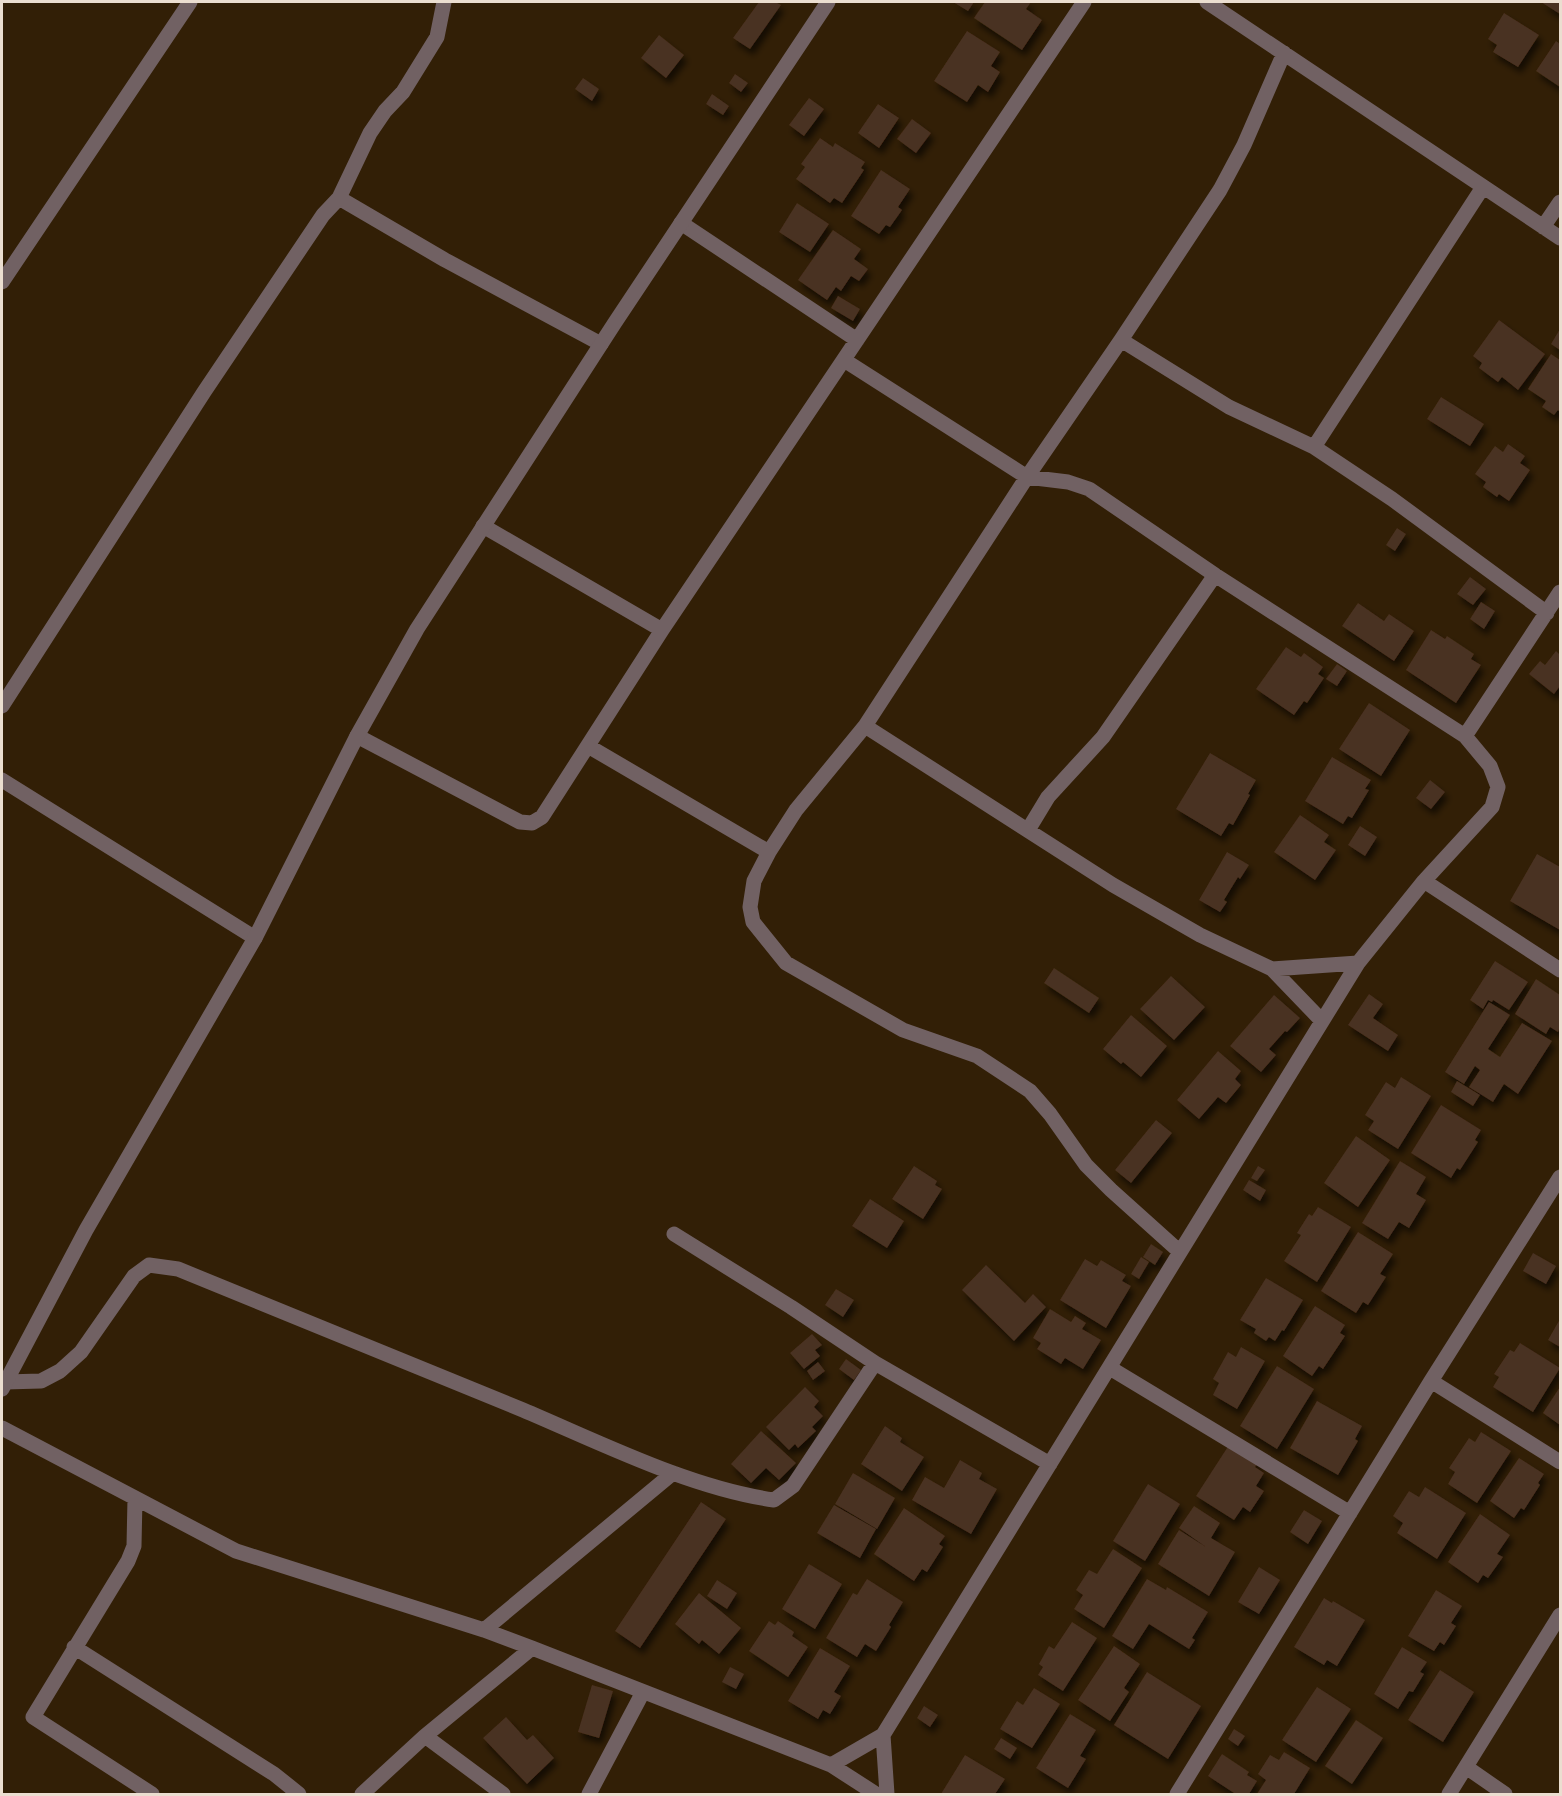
<svg xmlns="http://www.w3.org/2000/svg" width="1562" height="1796" font-family="Roboto,sans-serif">
	<style>
		.building { fill: #4a3120; filter: url(#shadow) }
		.lines { fill: none; stroke-linecap: round; stroke-linejoin: round }
		.minor { stroke: #716163; stroke-width: 15 }
		.tertiary { stroke: #716163; stroke-width: 15 }
	</style>
	<defs>
		<filter id="shadow"><feDropShadow dx="3.5" dy="6" stdDeviation="3" flood-color="#0009"/></filter>
	</defs>
	<rect width="100%" height="100%" fill="#321f06"/>
	<!-- building -->
	<path class="building" d="M759 2H775L781 5 750 49 733 38Z
		M953 2H974L968 11Z
		M985 2H1031L1026 9 1042 20 1022 50 974 18Z
		M1541 2H1560V14Z
		M1504 13 1539 35 1518 67 1493 52 1497 45 1488 39Z
		M967 31 1000 52 991 66 1000 72 988 92 978 85 967 102 934 81Z
		M659 35 684 55 666 78 641 58Z
		M1556 41 1560 44V87L1536 71Z
		M735 74 748 83 741 92 729 83Z
		M583 78 599 89 592 101 575 89Z
		M712 94 729 106 723 115 706 104Z
		M809 98 824 109 804 136 789 125Z
		M878 104 899 118 879 148 858 133Z
		M912 119 931 133 916 153 897 139Z
		M820 138 833 147 835 143 865 162 861 168 864 170 842 203 834 198 830 203 796 179 805 167 801 164Z
		M881 170 910 189 898 207 902 210 890 227 886 225 879 234 851 216Z
		M797 203 829 224 810 252 779 232Z
		M833 230 861 249 854 259 868 269 859 281 851 276 841 291 836 287 827 300 798 280Z
		M838 296 860 309 853 321 831 308Z
		M1499 320 1545 354 1518 390 1502 377 1498 382 1479 368 1482 363 1473 356Z
		M1560 329V350L1551 344Z
		M1551 354 1560 360V412L1558 410 1554 415 1542 407 1546 401 1528 389Z
		M1441 397 1484 424 1470 446 1427 419Z
		M1508 444 1525 456 1520 463 1530 470 1509 501 1499 494 1497 497 1483 487 1486 482 1475 474 1495 446 1503 452Z
		M1397 528 1406 534 1395 551 1386 545Z
		M1470 577 1486 589 1473 605 1457 594Z
		M1481 602 1495 611 1484 629 1470 619Z
		M1358 603 1384 621 1389 614 1414 631 1394 661 1342 626Z
		M1431 630 1445 639 1447 636 1474 654 1471 659 1481 665 1456 703 1406 670Z
		M1286 647 1301 657 1304 653 1323 667 1318 674 1324 678 1307 703 1304 701 1294 715 1256 689Z
		M1556 651 1560 655V686L1554 694 1529 674 1540 661 1545 665Z
		M1337 664 1347 671 1337 686 1326 679Z
		M1369 703 1410 730 1381 776 1339 749Z
		M1210 753 1256 780 1248 794 1250 795 1233 825 1229 823 1221 836 1176 809Z
		M1332 757 1371 780 1365 789 1369 790 1352 818 1348 816 1343 824 1305 801Z
		M1430 780 1445 792 1431 809 1416 798Z
		M1300 815 1329 835 1324 842 1336 850 1315 880 1274 852Z
		M1360 826 1377 837 1365 856 1348 845Z
		M1227 852 1249 865 1240 879 1238 877 1224 900 1227 902 1220 912 1199 900Z
		M1537 854 1560 867V930L1510 901Z
		M1495 961 1528 982 1509 1010 1493 1000 1492 1002 1488 1000 1483 1009 1470 1000Z
		M1054 968 1099 998 1089 1013 1044 983Z
		M1171 976 1205 1007 1174 1040 1140 1009Z
		M1536 979 1560 995V1027L1558 1032 1550 1027 1546 1034 1515 1014Z
		M1369 994 1383 1004 1373 1018 1398 1035 1388 1051 1348 1025Z
		M1274 995 1300 1018 1287 1032 1285 1031 1269 1049 1276 1055 1261 1072 1230 1046Z
		M1489 1002 1510 1015 1488 1049 1500 1057 1522 1023 1552 1041 1518 1094 1504 1084 1493 1102 1469 1087 1480 1070 1475 1066 1464 1084 1445 1072Z
		M1131 1015 1167 1046 1141 1077 1123 1062 1121 1064 1103 1049Z
		M1218 1051 1241 1071 1235 1079 1241 1085 1226 1103 1218 1097 1199 1119 1177 1100Z
		M1401 1077 1431 1096 1398 1149 1368 1130 1374 1121 1365 1115 1386 1082 1395 1088Z
		M1457 1081 1480 1095 1473 1106 1451 1092Z
		M1441 1105 1481 1130 1475 1140 1478 1142 1460 1170 1457 1168 1451 1178 1411 1153Z
		M1156 1120 1172 1133 1131 1183 1115 1170Z
		M1356 1136 1390 1160 1358 1207 1324 1183Z
		M1400 1161 1426 1177 1416 1194 1426 1200 1409 1228 1399 1222 1388 1239 1362 1223Z
		M914 1166 937 1181 935 1185 942 1189 923 1219 892 1199Z
		M1258 1166 1265 1170 1257 1181 1251 1178Z
		M1249 1180 1266 1190 1260 1201 1243 1190Z
		M870 1199 904 1221 887 1248 852 1226Z
		M1318 1207 1351 1227 1317 1282 1284 1261 1301 1235 1297 1233 1309 1214 1312 1216Z
		M1358 1232 1393 1254 1380 1274 1386 1277 1368 1305 1363 1302 1356 1313 1321 1291Z
		M1151 1244 1163 1252 1155 1265 1143 1257Z
		M1533 1253 1556 1266 1546 1284 1523 1271Z
		M1141 1257 1149 1262 1139 1279 1131 1274Z
		M1085 1259 1097 1266 1101 1260 1126 1275 1122 1281 1131 1286 1106 1328 1060 1300Z
		M986 1265 1025 1303 1033 1294 1046 1307 1014 1341 962 1290Z
		M1266 1278 1303 1300 1284 1331 1282 1330 1275 1341 1269 1337 1266 1341 1254 1333 1256 1329 1240 1320Z
		M836 1289 854 1300 843 1317 825 1305Z
		M1315 1306 1345 1325 1340 1333 1345 1336 1323 1369 1319 1366 1312 1376 1283 1356Z
		M1050 1309 1071 1322 1075 1316 1086 1323 1082 1329 1101 1340 1083 1369 1065 1358 1061 1364 1037 1349 1041 1343 1033 1338Z
		M1560 1319V1347L1548 1340Z
		M812 1334 822 1345 815 1350 820 1356 804 1369 790 1353Z
		M1520 1343 1560 1368 1533 1412 1493 1387 1499 1377 1494 1374 1510 1350 1514 1352Z
		M1241 1347 1265 1361 1237 1409 1213 1395 1219 1383 1213 1379 1228 1352 1236 1357Z
		M846 1359 861 1370 854 1380 839 1369Z
		M818 1362 825 1371 813 1380 807 1371Z
		M1277 1366 1314 1389 1277 1449 1240 1426Z
		M805 1387 819 1401 814 1407 823 1416 812 1427 816 1431 798 1448 795 1444 789 1450 766 1427Z
		M1560 1387V1425L1543 1413Z
		M1317 1401 1362 1426 1355 1439 1358 1441 1338 1475 1290 1448Z
		M885 1426 902 1438 900 1442 924 1457 902 1491 861 1464Z
		M761 1431 796 1463 779 1480 766 1468 751 1483 731 1464Z
		M1481 1432 1511 1451 1477 1503 1448 1484 1455 1472 1449 1468 1469 1438 1475 1442Z
		M1229 1445 1258 1463 1255 1467 1264 1473 1256 1486 1264 1491 1250 1512 1243 1507 1234 1520 1196 1496Z
		M1519 1458 1544 1474 1538 1483 1540 1485 1524 1510 1521 1508 1514 1518 1490 1501Z
		M960 1460 982 1473 979 1479 997 1489 971 1534 912 1500 925 1477 944 1488Z
		M853 1473 895 1498 877 1529 835 1504Z
		M1148 1484 1180 1504 1145 1561 1113 1541Z
		M1425 1487 1466 1513 1437 1559 1397 1533 1403 1523 1393 1516 1409 1491 1419 1497Z
		M701 1502 726 1519 640 1648 615 1631Z
		M834 1505 876 1529 860 1558 817 1533Z
		M1194 1506 1220 1523 1211 1538 1235 1552 1209 1596 1158 1564 1179 1530 1206 1547 1179 1528Z
		M904 1508 945 1536 939 1544 943 1547 927 1572 922 1569 914 1581 874 1554Z
		M1304 1510 1322 1521 1308 1544 1290 1532Z
		M1480 1514 1510 1535 1497 1554 1503 1557 1488 1578 1483 1575 1478 1583 1448 1562Z
		M1113 1549 1142 1568 1104 1628 1074 1609 1083 1595 1076 1590 1089 1570 1097 1574Z
		M809 1564 842 1584 815 1629 782 1609Z
		M1259 1567 1280 1580 1259 1614 1238 1602Z
		M867 1579 903 1602 889 1625 891 1627 876 1651 865 1644 857 1657 826 1638 853 1593 857 1595Z
		M1147 1579 1166 1590 1167 1587 1208 1612 1192 1638 1195 1640 1189 1649 1149 1624 1133 1649 1112 1636Z
		M717 1580 737 1593 727 1609 707 1596Z
		M1436 1590 1462 1606 1451 1623 1456 1626 1444 1645 1440 1642 1434 1651 1408 1636Z
		M699 1593 741 1628 719 1654 702 1640 699 1644 675 1624Z
		M1324 1598 1332 1603 1333 1601 1365 1620 1337 1666 1327 1660 1324 1665 1294 1647Z
		M769 1621 775 1625 778 1621 794 1632 792 1636 808 1647 788 1677 749 1651Z
		M1072 1622 1097 1638 1063 1691 1038 1675 1043 1667 1039 1664 1049 1646 1054 1649Z
		M1114 1646 1140 1664 1124 1688 1129 1692 1110 1721 1078 1700Z
		M1402 1647 1427 1662 1420 1672 1424 1674 1413 1692 1409 1691 1398 1709 1374 1694Z
		M820 1648 850 1666 834 1692 841 1696 830 1714 823 1710 818 1719 788 1701Z
		M730 1667 744 1674 736 1689 722 1682Z
		M1440 1670 1474 1692 1443 1742 1408 1720Z
		M1147 1672 1201 1706 1168 1759 1114 1725Z
		M592 1685 613 1691 599 1738 578 1732Z
		M1317 1687 1351 1709 1316 1762 1282 1740Z
		M1034 1688 1060 1704 1032 1748 1000 1729 1017 1701 1023 1705Z
		M924 1706 938 1715 930 1727 917 1718Z
		M1070 1714 1096 1730 1080 1756 1086 1759 1068 1788 1036 1768Z
		M506 1717 527 1740 533 1735 554 1758 527 1784 483 1738Z
		M1356 1720 1383 1738 1352 1784 1325 1766Z
		M1234 1729 1245 1736 1238 1746 1228 1739Z
		M1001 1738 1017 1748 1010 1759 994 1749Z
		M1284 1752 1310 1768 1294 1794H1257L1266 1780 1258 1774 1270 1755 1279 1760Z
		M1222 1754 1249 1772 1247 1775 1257 1781 1249 1794H1233L1234 1793 1208 1776Z
		M965 1755 1005 1779 995 1794H941Z"/>
	<g class="lines">
		<!-- minor -->
		<path class="minor" d="M1207 2 1560 238
			M339 198 370 133 385 111 403 92 437 37 444 2
			M681 223 857 340
			M1543 227 1560 202
			M2 282 190 2
			M1121 340 1229 407 1314 447 1392 499 1547 613
			M1314 447 1483 187
			M483 526 662 630
			M2 706 204 392 323 215 339 198 445 260 601 344
			M865 726 1113 885 1200 935 1272 969 1322 1021
			M357 736 520 822 532 823 542 817 662 630 1084 2
			M1465 736 1560 592
			M588 746 769 852
			M2 780 255 938
			M1028 830 1048 797 1103 737 1215 575
			M1424 881 1560 970
			M1272 969 1358 963
			M674 1234 791 1307 875 1363 1050 1464
			M1180 1252 1111 1190 1086 1165 1050 1114 1030 1091 977 1056 903 1030 786 963 753 922 750 907 754 881 769 852 796 810 865 726 1027 477 1121 340 1220 190 1244 145 1284 53
			M1110 1368 1350 1513
			M2 1380 5 1382 41 1381 60 1371 81 1352 134 1276 149 1265 178 1269C293 1315 408 1362 523 1410 601 1443 690 1488 774 1500L793 1486 875 1363
			M1431 1381 1560 1462
			M2 1428 236 1551 484 1630 532 1648 831 1765 876 1794
			M135 1498 134 1546 128 1561 33 1717 152 1794
			M484 1630 673 1473
			M74 1647 274 1774 299 1794
			M883 1735 887 1794
			M425 1736 503 1794
			M831 1765 883 1735 1358 963 1424 881 1492 807 1498 787 1490 766 1465 736 1215 575 1089 489 1068 482 1027 477 844 360
			M1466 1767 1505 1794
			M362 1794 425 1736 532 1648
			M589 1794 643 1692
			M1177 1794 1431 1381 1560 1177
			M1449 1794 1560 1615"/>
		<!-- tertiary -->
		<path class="tertiary" d="M2 1389 86 1230 255 938 357 736 417 629 614 324 828 2"/>
	</g>
	<!-- border -->
	<rect width="1562" height="1796" fill="none" stroke="#ebded0" stroke-width="6"/>
</svg>
